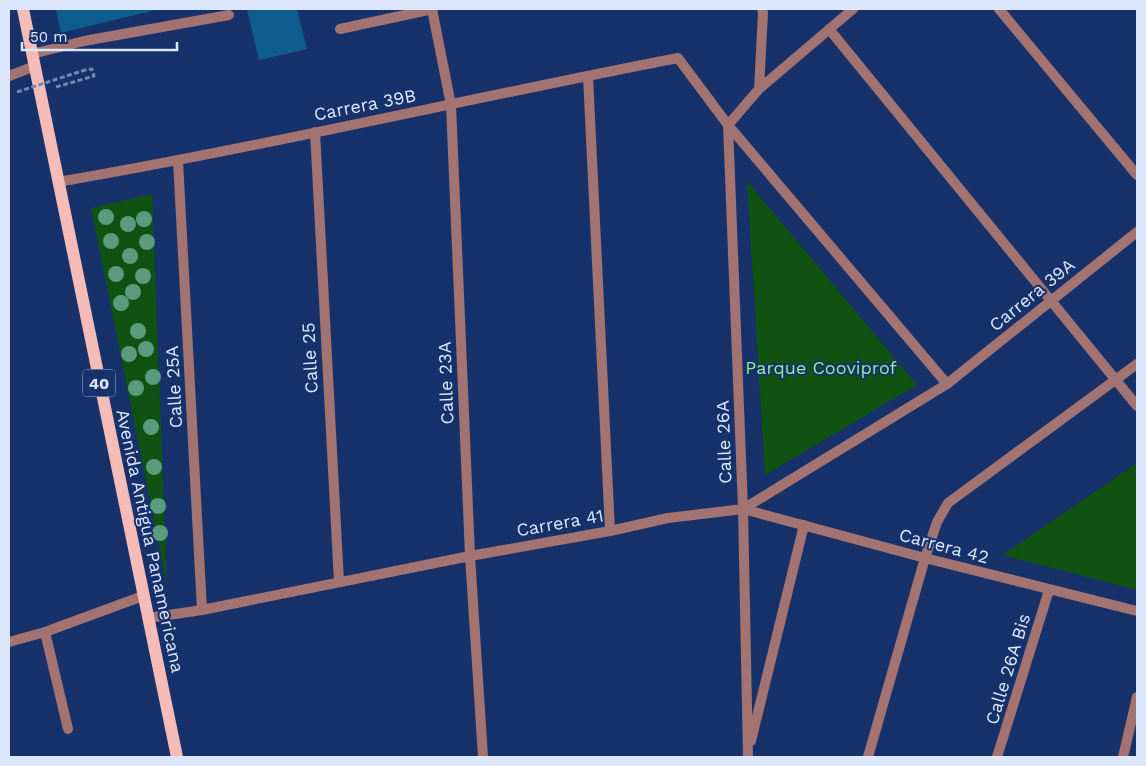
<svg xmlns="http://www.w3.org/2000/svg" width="1146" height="766" font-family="'Work Sans',sans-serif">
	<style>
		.green { fill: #0f5211 }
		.building { fill: #0f5d8e }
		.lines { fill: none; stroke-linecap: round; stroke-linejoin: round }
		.path { stroke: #7387af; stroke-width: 3; stroke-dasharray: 5 2.5; stroke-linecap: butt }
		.service { stroke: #a27370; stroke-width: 10 }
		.minor { stroke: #a27370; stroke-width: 10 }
		.primary { stroke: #f5bbb7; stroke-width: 12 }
		.path-bridge { stroke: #7387af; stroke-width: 3; stroke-dasharray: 5 2.5; stroke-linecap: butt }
		.tree { fill: #5a9b7e }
		.labels { text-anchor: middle; stroke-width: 4; stroke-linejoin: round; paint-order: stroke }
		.shield { fill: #17326b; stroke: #a1b1d0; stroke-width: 1 }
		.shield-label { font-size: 16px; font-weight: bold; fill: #dce7fc }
		.street-label { font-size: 18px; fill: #dce7fc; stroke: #17326b }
		.park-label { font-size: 18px; fill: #91f18d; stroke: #17326b }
	</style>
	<rect width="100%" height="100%" fill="#17326b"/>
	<!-- green -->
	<path class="green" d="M747 181 917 385 765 475Z
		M152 194 167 585 91 208Z
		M1137 463V590L1003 555Z"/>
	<!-- building -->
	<path class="building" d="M56 9H160L61 33Z
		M247 9H297L307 49 259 60Z"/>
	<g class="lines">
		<!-- path -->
		<path class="path" d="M56 87 94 76 92 69 85 70"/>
		<!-- service -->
		<path class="service" d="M32 54 84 41 229 15"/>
		<!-- minor -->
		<path class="minor" d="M432 9 451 105 470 556 483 757
			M999 9 1137 175
			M340 29 433 9
			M829 29 1137 406
			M9 76 35 66
			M588 76 610 531
			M759 89 763 13 762 9
			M315 132 339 582
			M178 161 202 610
			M58 182C266 146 471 98 678 58L728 125 947 384
			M743 509 925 558 1137 611
			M148 618 202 610 470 556 610 531 668 518 743 509 947 384 1137 232
			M45 632 68 729
			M9 642 45 632 143 596
			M751 741 804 525
			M748 757 743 509 728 125 759 89 853 9
			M868 757 925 558 937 522 948 503 1137 364
			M997 757 1049 590
			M1123 757 1137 697"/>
		<!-- primary -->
		<path class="primary" d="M23 9 177 757"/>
		<!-- path-bridge -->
		<path class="path-bridge" d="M17 92 85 70"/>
	</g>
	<!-- trees -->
	<g class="tree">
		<circle cx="106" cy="217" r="8"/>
		<circle cx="144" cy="219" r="8"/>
		<circle cx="128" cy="224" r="8"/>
		<circle cx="111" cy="241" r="8"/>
		<circle cx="147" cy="242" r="8"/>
		<circle cx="130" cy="256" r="8"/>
		<circle cx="116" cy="274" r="8"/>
		<circle cx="143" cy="276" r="8"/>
		<circle cx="133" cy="292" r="8"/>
		<circle cx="121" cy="303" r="8"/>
		<circle cx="138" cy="331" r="8"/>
		<circle cx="146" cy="349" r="8"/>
		<circle cx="129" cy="354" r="8"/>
		<circle cx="153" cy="377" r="8"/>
		<circle cx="136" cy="388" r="8"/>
		<circle cx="151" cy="427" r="8"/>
		<circle cx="154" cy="467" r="8"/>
		<circle cx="158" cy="506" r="8"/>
		<circle cx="160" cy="533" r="8"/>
	</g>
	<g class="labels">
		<!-- shield labels -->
		<rect class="shield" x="83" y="369.5" width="32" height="27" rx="4"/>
		<g class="shield-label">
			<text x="99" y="389">40</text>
		</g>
		<!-- street labels -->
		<g class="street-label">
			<text transform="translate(365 105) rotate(-11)" y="6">Carrera 39B</text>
			<text transform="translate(1032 295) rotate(-39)" y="6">Carrera 39A</text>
			<text transform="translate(310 358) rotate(-93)" y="6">Calle 25</text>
			<text transform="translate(446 383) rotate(-92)" y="6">Calle 23A</text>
			<text transform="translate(174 387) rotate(-93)" y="6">Calle 25A</text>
			<text transform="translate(724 442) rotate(-92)" y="6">Calle 26A</text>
			<text transform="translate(560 523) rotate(-10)" y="6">Carrera 41</text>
			<text transform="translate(150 541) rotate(78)" y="6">Avenida Antigua Panamericana</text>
			<text transform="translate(944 546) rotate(15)" y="6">Carrera 42</text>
			<text transform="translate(1008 669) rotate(-73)" y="6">Calle 26A Bis</text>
		</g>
		<!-- park labels -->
		<g class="park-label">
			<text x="821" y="374">Parque Cooviprof</text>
		</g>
	</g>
	<!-- border -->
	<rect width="1146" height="766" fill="none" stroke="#dce7fc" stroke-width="20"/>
	<!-- scale -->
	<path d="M22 42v8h155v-8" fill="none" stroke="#dce7fc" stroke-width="2.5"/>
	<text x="30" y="42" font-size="15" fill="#dce7fc" stroke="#17326b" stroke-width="4" paint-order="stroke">50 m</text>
</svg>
